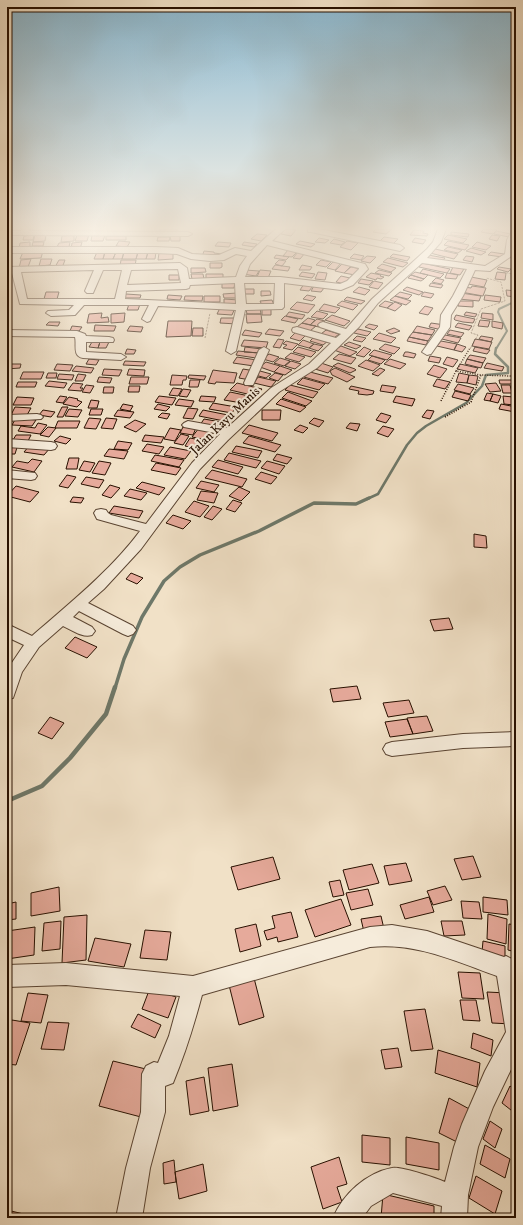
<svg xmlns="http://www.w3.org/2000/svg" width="523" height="1225" font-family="'IM FELL DW Pica',serif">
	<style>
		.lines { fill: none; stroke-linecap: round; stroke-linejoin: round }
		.stream-far3 { stroke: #6e7869; stroke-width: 2 }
		.stream-far2 { stroke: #6e7869; stroke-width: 2.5 }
		.stream-far1 { stroke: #6e7869; stroke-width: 3.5 }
		.stream { stroke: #6e7869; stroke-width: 4.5 }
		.building { fill: #e6aa9b; stroke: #281000 }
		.minor-casing { stroke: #5a4432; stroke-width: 2 }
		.path-far1 { stroke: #281000; stroke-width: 1; stroke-dasharray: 0.5 1; stroke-linecap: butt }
		.path { stroke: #281000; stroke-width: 1.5; stroke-dasharray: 1 1.5; stroke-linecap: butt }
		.minor { fill: #f6ecdb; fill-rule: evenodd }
		.labels { text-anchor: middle; stroke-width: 4; stroke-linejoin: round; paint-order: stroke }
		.far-street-label { font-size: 13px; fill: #281000; stroke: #f6ecdb }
	</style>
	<rect width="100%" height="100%" fill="#f1e1c7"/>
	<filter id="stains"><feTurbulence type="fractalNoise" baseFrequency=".005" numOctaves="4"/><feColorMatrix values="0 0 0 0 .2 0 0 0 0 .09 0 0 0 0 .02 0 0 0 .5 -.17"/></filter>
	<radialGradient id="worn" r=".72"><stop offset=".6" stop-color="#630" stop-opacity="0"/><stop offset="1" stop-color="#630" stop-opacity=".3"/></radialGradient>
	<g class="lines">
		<!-- stream-far3 -->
		<path class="stream-far3" d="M496 349 507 331 498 312 499 309 516 301"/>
		<!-- stream-far2 -->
		<path class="stream-far2" d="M367 499 378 494 407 445 417 433 426 426 466 403 482 386 486 375 508 373V367L495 354 496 348"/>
		<!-- stream-far1 -->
		<path class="stream-far1" d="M115 688 124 659 142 617 164 581 180 567 200 555 259 531 314 503 356 504 369 498"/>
		<!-- stream -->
		<path class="stream" d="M7 801 42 786 70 758 106 714 115 687"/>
	</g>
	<!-- building -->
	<path class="building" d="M160 229H177V233H160Z
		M286 229H290L296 230 291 236 281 234Z
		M376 229H392L386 234 373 232Z
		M484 229H493L497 230 493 234 481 232Z
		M414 230 424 231 423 233 428 234 427 236 410 235Z
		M496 231 511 234 509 237 494 234Z
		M451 232 469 234 468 237 451 235Z
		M89 234 87 241H75L77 235Z
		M257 234 267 235 261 241 251 239Z
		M34 235 33 240H23L24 236Z
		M35 235H46L45 241 33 242Z
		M74 235V241L61 242 62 236Z
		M92 235H105L103 241H91Z
		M180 235V241H171L170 236Z
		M448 235 467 239 463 243 444 239Z
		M492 235 500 236 497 241 489 239Z
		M106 236H126V240H106Z
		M158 237H170L169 241H157Z
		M384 237 398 239 393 244 379 242Z
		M319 238 329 240 325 243 315 242Z
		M415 238 426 240 423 244 412 242Z
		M334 239 345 242 341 245 330 243Z
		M119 241 130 242 127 247 116 246Z
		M300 241 315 244 311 247 296 244Z
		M347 241 358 243 351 250 340 247Z
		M448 241 469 245 465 250 444 245Z
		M30 242V247L19 248 20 243Z
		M33 242H44L43 246H32Z
		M70 242 69 247H57L59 243Z
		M82 242 80 249H71L72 243Z
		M218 242 231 243 229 247 215 246Z
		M244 242 257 244 254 247 242 245Z
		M477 242 491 246 486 250 472 247Z
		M448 247 462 250 458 253 444 250Z
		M471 248 486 252 481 255 466 251Z
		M435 249 458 254 454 259 430 253Z
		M288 250 297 252 292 257 283 256Z
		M43 251 41 258 20 259 23 252Z
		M204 251 214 252V253L222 254 220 258 202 257Z
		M97 252H105L103 259H94Z
		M105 252H116L113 259H103Z
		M116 252H124L122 259H113Z
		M124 252H138L136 259H122Z
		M138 252H148L146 259H136Z
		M148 252H156L155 259H146Z
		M298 252 305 253 300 259 293 258Z
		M491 252 504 254 502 257 488 255Z
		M159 253H173V259L158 260Z
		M354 254 364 256 361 260 350 258Z
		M393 254 410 257 407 261 390 257Z
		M276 255 289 257 286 260 274 258Z
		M428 255 445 258 442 262 425 258Z
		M367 256 376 257 370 263 361 261Z
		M466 256 474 257 472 262 463 260Z
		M388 258 408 263 403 267 383 262Z
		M31 259 28 267 19 268 21 260Z
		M41 259H52L50 265 39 266Z
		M59 260H65L62 268 55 267Z
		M121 260H136L135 266H120Z
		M279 260 286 261 282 266 275 264Z
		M321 260 331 262 326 267 316 265Z
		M333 262 341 263 335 270 327 268Z
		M210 263H222V267L220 268H210Z
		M422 263 450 269 447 273 419 267Z
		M342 264 351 266 344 273 335 271Z
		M382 264 396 268 391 272 377 268Z
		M275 265 290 267 288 271 272 269Z
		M302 265 312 267 310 270H299Z
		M351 267 361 269 355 275 344 273Z
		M453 267 464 269 460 275 450 273Z
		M499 267 511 269 508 272 497 269Z
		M191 268H205L206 272 191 273Z
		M423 269 444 274 440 278 420 273Z
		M245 270 259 271 256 276 242 274Z
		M260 270 271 271 268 278 257 277Z
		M379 270 392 273 389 276 375 273Z
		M302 272 315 274 312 278 299 276Z
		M318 272 327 273 325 280 315 279Z
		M415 272 428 275 424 279 411 275Z
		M497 272 506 273 505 280 495 279Z
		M371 273 381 275 380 276 384 277 381 279 377 278 376 280 366 277Z
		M447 273 458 275 456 279 445 278Z
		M191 274H203L204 279H192Z
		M206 274H223V279H206Z
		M169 275H179V280H169Z
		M411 275 424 279 421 281 408 278Z
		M341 276 350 278 345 284 336 282Z
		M471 277 487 280 484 287 468 284Z
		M436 278 444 280 441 284 432 282Z
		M361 279 373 281 369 285 358 283Z
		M374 281 383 283 378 289 369 287Z
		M222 282H235L234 288H222Z
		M431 283 443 285 441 288 429 286Z
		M304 284 313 286 309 291 300 290Z
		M314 286 324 288 321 292 311 291Z
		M472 286 486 288 483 296 461 292 464 287 471 288Z
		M359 287 370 290 365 295 353 292Z
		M407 287 423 292 419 295 403 290Z
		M242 289H254V294H242Z
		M506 290 516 291V297L507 296Z
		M261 291H270L271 295 261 296Z
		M46 292H59L57 299H44Z
		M400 292 412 295 408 299 395 296Z
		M424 292 434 294 431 298 421 296Z
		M237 293 238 298H224L223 294Z
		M461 293 481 296 479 301 459 299Z
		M126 294 141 295 140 298H124Z
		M168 295 182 296 180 300 167 299Z
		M307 295 316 297 312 301 303 299Z
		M485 295 501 297 500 302 484 300Z
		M185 296H203L202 301 184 300Z
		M204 296H220V302H204Z
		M395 296 411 301 406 305 390 300Z
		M347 297 365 301 361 304 344 300Z
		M224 299 239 300V304H224Z
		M272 300 274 305H262L260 301Z
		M342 301 358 305 353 310 337 305Z
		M385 301 393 303 387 308 379 306Z
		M458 301H473V307L458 306Z
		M297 302 315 305 308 313 290 309Z
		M395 302 402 305 395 311 387 308Z
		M129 304H140L138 310H127Z
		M324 304 340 308 335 313 319 310Z
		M221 306 235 308 232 315 217 314Z
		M425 306 433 308 428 315 419 313Z
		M260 308 261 314H247L246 309Z
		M262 309H271V315H262Z
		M317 311 328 314 323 319 311 317Z
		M289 312 305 315 302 319 286 316Z
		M466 312 477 314 475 317 464 315Z
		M102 313 101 318 108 317 109 322 87 323 89 314Z
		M125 313 124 322 111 323V314Z
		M482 313 493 314V320L481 318Z
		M246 314H261L262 322 247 323Z
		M332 315 350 321 344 326 325 320Z
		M456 315 475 319 473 323 463 322 455 320 454 319Z
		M285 316 298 319 295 323 281 320Z
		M221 318H237V324L220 323Z
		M308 318 315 320 310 325 302 323Z
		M317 319 325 321 319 327 310 325Z
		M480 320 490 321 488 327 478 326Z
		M168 321H192L191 336 166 337Z
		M492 321 503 323 502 329 492 327Z
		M49 322H60L58 326 46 325Z
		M302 323 316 326 310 331 297 327Z
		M431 323 445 325 442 330 429 327Z
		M458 323 472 326 469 330 455 327Z
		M369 324 378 326 374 330 365 327Z
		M95 325 116 326 114 331H94Z
		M72 326 82 327 79 331H70Z
		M130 326 143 327 141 332 127 331Z
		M417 326 435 330 432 335 413 332Z
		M193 328H203V336H192Z
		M394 328 400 331 391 334 386 331Z
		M269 329 284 331 280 336 265 334Z
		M358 329 371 332 367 336 354 333Z
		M245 330 262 333 259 337 242 335Z
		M326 330 339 334 334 338 321 334Z
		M450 330 464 333 461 337 447 334Z
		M297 331 307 334 300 341 290 338Z
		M413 332 432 335 428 341 409 337Z
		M379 333 396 338 391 343 373 339Z
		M445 335 461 338 458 343 442 339Z
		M357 336 366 338 362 342 353 340Z
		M481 336 493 338 491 342 479 339Z
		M314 337 328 341 323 345 310 341Z
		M409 337 428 341 426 345 407 341Z
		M278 339 284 340 280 348 273 347Z
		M475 339 492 342 489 349 472 346Z
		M244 340 268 342 266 348 241 346Z
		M303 340 314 344 309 348 298 345Z
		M286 341 298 344 292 350 283 348 287 345 283 344Z
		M441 341 457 344 454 350 437 346Z
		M92 342H100L98 348 89 347Z
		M100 342H109L106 348H98Z
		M349 342 361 346 356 349 344 345Z
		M314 344 323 346 318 351 309 348Z
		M385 344 400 348 394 354 379 349Z
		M457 344 466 347 462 352 454 350Z
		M341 346 357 352 350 356 334 350Z
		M245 347 262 349 261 353 244 352Z
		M298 347 316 352 311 357 293 352Z
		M364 347 371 350 364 357 356 355Z
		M475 347 490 350 487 354 473 351Z
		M127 349 136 350 134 354H125Z
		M374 350 392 355 387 360 369 355Z
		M238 351 258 353 256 358 236 355Z
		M405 352H408L416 354 414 358 403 356Z
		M291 353 305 357 299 362 285 358Z
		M269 354 279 357 273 362 263 359Z
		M339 354 356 358 351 364 333 359Z
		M470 355 486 358 483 363 467 359Z
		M372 356 385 360 381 364 368 360Z
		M430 356 441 358 439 363 428 361Z
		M237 357 257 360 254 366 233 363Z
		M447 357 458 360 453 367 443 364Z
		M280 358 290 361 284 366 274 363Z
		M89 359 99 360 96 365 86 364Z
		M390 359 406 364 400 369 384 364Z
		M467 359 483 363 481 368 465 364Z
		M366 360 380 365 373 371 358 366Z
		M125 361 146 362 144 366 123 365Z
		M291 361 301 364 295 369 285 366Z
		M266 362 280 366 274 372 260 367Z
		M321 363 333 367 328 373 315 369Z
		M338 363 355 369 356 370 350 373 333 366Z
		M487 363 504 367 502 371 484 368Z
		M7 364H21L20 368 7 369Z
		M57 364 73 365 70 371 54 370Z
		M460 364 478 368 475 373 457 369Z
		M434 365 447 369 440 378 427 374Z
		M76 366 94 368 91 373 72 371Z
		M280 366 292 370 285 375 274 372Z
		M335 368 355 377 347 382 332 375 330 371Z
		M380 368 385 370 378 376 372 374Z
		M104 369 122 370 119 376 102 375Z
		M129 369 145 370 144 376 127 375Z
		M243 369 255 371 250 380 239 378Z
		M213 370 220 371 237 373 234 383 216 382 215 384 208 383Z
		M260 371 271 374 266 378 255 375Z
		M23 372H44L41 379H20Z
		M310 372 333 378 328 384 304 377Z
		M48 373H57L56 378H46Z
		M275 373 283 375 278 381 269 378Z
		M459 373 469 375 467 383 456 382Z
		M59 374 74 375 72 380 57 379Z
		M78 374 86 375 83 381H75Z
		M172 375 187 376 186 380H183L182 385H170Z
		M189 375 206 376 204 380 188 378Z
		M469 375 478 376 476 385 467 383Z
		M99 377 112 378 110 383 97 382Z
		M131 377H149L147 384H129Z
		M258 377 276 381 271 387 254 383Z
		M303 378 325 384 319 390 297 384Z
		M437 379 450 382 445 389 433 386Z
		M190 380H200L198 387H189Z
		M499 380H513L515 384H500Z
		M49 381 67 383 64 388 45 386Z
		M18 382H37L35 387H16Z
		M73 383 83 384 80 388H83L81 391 68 390Z
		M237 383 262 389 256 396 230 390Z
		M496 383 501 391 490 392 485 384Z
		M458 384 474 388 470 394 454 390Z
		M86 385 94 386 90 393 82 392Z
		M290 385 318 392 313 398 285 390Z
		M382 385 396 387 393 393 380 391Z
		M501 385H510L512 393H503Z
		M129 386H140L139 392H128Z
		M351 386 374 391 373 394 367 395 358 394 359 391 349 389Z
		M104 387H114L113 393H103Z
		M173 388 182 389 178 396 169 395Z
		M183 389 191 390 187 397 179 396Z
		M455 391 471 395 468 401 452 397Z
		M230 392 254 397 248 402H236L224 400Z
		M288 392 312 401 306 406 282 398Z
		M487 393 493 394 490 401 484 400Z
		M493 394 501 396 498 403 490 401Z
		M60 396 67 397 63 403 56 402Z
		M159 396 176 398 172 405 155 402Z
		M201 396 216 397 214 402 199 401Z
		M396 396 415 399 412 406 393 402Z
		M503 396 513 397 514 405 504 404Z
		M17 397 34 398 31 405H13Z
		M69 397 78 399 77 400 82 402 77 407 63 404Z
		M179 399 194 401 191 407 175 405Z
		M281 399 306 407 300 412 276 404Z
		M91 400 99 401 97 408H88Z
		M213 403 236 407 232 413 209 409Z
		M123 404 133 406 130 411 120 409Z
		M158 404 170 407 166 411 154 409Z
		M501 404 516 407 515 412 499 409Z
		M15 407 31 408 27 415H11Z
		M62 407H68L63 417H57Z
		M188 408 198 409 193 419 183 418Z
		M69 409 82 410 78 417 65 416Z
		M91 409H103L101 415H89Z
		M43 410 55 412 51 417 39 415Z
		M118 410 134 412 130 418 114 416Z
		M203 410 228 415 224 421 199 416Z
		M262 410H281L280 420H262Z
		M427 410 434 411 430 419 422 417Z
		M162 413 170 414 167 419 158 417Z
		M381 413 391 416 386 423 376 420Z
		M16 418 36 420 32 426 12 425Z
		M89 418 101 419 96 429 84 428Z
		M106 418 117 419 113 429 101 428Z
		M314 418 324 421 319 427 309 423Z
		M204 419 221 422 218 428 200 425Z
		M135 420 146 424 136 432 124 427Z
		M58 421H80L77 428H55Z
		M38 423 47 425 40 434 18 431 21 426 35 428Z
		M350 423 360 424 357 431 346 428Z
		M249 425 278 433 272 441 242 433Z
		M300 425 308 428 303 433 294 430Z
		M383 426 394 429 388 437 377 433Z
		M48 427 56 428 49 437 40 435Z
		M183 427 196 428 193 435 180 433Z
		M170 428 181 430 175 441 164 439Z
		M199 428 214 431 207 440 192 437Z
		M181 434 189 436 183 445 174 443Z
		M16 435H31L28 441 13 440Z
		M145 435 164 437 161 443 142 441Z
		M60 436 71 439 66 444 54 441Z
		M249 436 281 445 275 452 243 443Z
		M190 438 205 441 200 449 185 446Z
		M118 441 132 443 128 450 114 449Z
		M18 444 15 454H7V446Z
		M147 444 164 447 159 454 142 451Z
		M30 445 50 448 44 455 24 452Z
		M236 446 262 451 258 458 232 452Z
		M170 447 191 451 185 459 164 455Z
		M109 449 128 451 124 459 104 456Z
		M229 453 261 461 256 468 224 460Z
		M277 454 292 458 287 464 273 460Z
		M155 455 184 460 179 467 151 461Z
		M69 458H79L77 469H66Z
		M32 459 42 461 34 472 12 467 17 461 28 463Z
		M218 460 243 467 238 474 212 467Z
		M84 461 95 463 90 472 79 470Z
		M99 461 111 463 105 475 92 473Z
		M267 461 285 466 279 474 261 468Z
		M156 463 181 468 176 475 151 470Z
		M212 470 247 479 242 487 205 478Z
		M261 472 277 477 271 484 255 479Z
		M67 475 76 477 68 488 59 486Z
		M86 477 104 480 99 488 81 484Z
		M201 481 219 485 214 492 196 488Z
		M142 482 165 488 159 495 136 488Z
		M110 485 120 488 111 498 102 495Z
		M16 486 39 492 30 502 7 496Z
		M239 487 250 492 241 501 229 496Z
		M130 489 147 493 141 500 124 496Z
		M201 491 218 493 214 503 197 500Z
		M73 497 84 498 81 503 70 502Z
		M233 500 242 503 235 512 226 509Z
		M194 501 209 506 200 517 185 512Z
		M114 506 143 511 139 518 109 513Z
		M213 506 222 509 212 520 204 517Z
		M173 515 191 521 183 529 166 523Z
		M474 534 486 536 487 548 474 547Z
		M131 573 143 578 137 584 126 579Z
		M449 618 453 629 434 631 430 620Z
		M75 637 97 647 87 658 65 648Z
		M357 686 361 699 333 702 330 689Z
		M409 700 414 713 388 717 383 703Z
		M427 716 433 731 413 734 407 718Z
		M50 717 64 723 52 739 38 733Z
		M407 719 413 734 390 737 385 722Z
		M473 856 481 877 462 880 454 859Z
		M273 857 280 879 238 890 231 867Z
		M406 863 412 881 389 885 384 866Z
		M372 864 379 883 349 890 343 870Z
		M340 880 344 895 333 897 329 882Z
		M445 886 452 900 433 905 427 891Z
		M59 887 60 911 31 916V893Z
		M368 889 373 905 351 910 346 893Z
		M429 897 434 912 405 919 400 905Z
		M483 897 507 900 508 915 483 912Z
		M341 899 351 925 315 937 305 910Z
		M461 901 479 902 482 919 463 918Z
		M16 902V919L7 920V904Z
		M291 912 298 937 278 942 277 937 267 940 264 931 275 928 272 916Z
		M488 914 507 919 506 944 487 939Z
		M87 915 86 960 62 963 64 917Z
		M381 916 384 929 364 932 361 919Z
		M61 921 60 949 42 951 44 923Z
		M441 921H462L465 935 444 936Z
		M256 924 261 946 240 952 235 929Z
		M509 924 516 925V952L508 950Z
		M35 927 34 955 7 959V931Z
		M145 930 171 932 167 960 140 958Z
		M95 938 131 944 124 967 88 961Z
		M483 941 505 946V957L482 952Z
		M458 972 480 973 484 999 462 998Z
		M254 978 264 1017 239 1025 229 985Z
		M150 988 176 997 168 1018 142 1009Z
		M487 992 507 993 512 1024 492 1023Z
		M28 993 48 995 41 1023 21 1021Z
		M460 1000H476L480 1021 463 1020Z
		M425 1009 433 1049 411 1051 404 1011Z
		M138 1014 161 1025 155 1038 131 1027Z
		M12 1020 30 1023 16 1065 7 1064V1036Z
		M48 1022 69 1023 64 1050 41 1049Z
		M473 1033 493 1040 491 1056 471 1048Z
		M398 1048 402 1067 385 1069 381 1050Z
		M438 1050 480 1063 477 1087 435 1073Z
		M113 1061 154 1071 141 1117 99 1106Z
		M232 1064 238 1106 213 1111 208 1068Z
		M204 1077 209 1111 190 1115 186 1081Z
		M510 1086 516 1091V1114L502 1103Z
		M449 1098 473 1111 463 1145 439 1133Z
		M490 1121 502 1129 495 1148 483 1139Z
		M362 1135 390 1138V1165L362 1162Z
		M406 1137 439 1143V1170L406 1164Z
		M485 1145 510 1159 505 1178 480 1164Z
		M339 1157 347 1184 337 1187 342 1202 323 1209 311 1167Z
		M174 1160 176 1182 164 1184 163 1163Z
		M203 1164 207 1191 179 1199 175 1172Z
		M476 1176 502 1191 495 1214 469 1198Z
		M383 1194 434 1206V1218H381Z
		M7 1210 36 1217 7 1218Z"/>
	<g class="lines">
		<defs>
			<path id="minor" d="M22 229H30L29 231 188 232 192 234 188 236 7 235V231H21Z
				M276 229H285L272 241 365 264 368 269 353 285 341 290 284 283V307L282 309 245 310 236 351 231 354 226 351 236 310 158 306 150 321 147 322 142 319 149 305H84L75 315 51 316 46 313 48 311 69 310 74 305 20 304 12 273H7V267L180 263 187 268 189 279 236 277 240 266 247 256 236 254 224 260 210 261 191 259 177 254 156 253H7V247H156L178 248 192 254 210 255H219L235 248 251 251ZM267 245 359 268V269L347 281 340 284 280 277H245L250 264ZM178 269 181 283 127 285 131 270ZM94 270 85 291 87 293H93L103 270H122L115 299H27L21 272ZM235 283 236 304 125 299 126 291 186 289 189 288 190 285ZM244 283H275L274 304H246Z
				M308 229H319L400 245 404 248 400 251 311 232H308Z
				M438 229H446L441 242 427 258 485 266 505 254 507 240 513 229H516L513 255 490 271 475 270 463 296 451 315 450 327 431 354 427 355 422 352 440 327 441 315 453 296 467 269 422 263 378 303 359 327 317 368 279 392 228 440 200 469 141 549 104 589 88 603 133 626 136 630 133 634 128 636 123 634 79 611 73 617 92 627 95 631 92 635C82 638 72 630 63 626L39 647 22 672 13 698 7 699V670L24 645 7 637V624L32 636C70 603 110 571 140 531L97 519 94 513 96 510 101 509 106 510 108 513 111 515 146 524 192 463 220 434 184 427 182 425 184 423 188 421 227 428 271 388 309 364 331 343 293 332 292 330 293 328 297 327 336 338 341 334 320 327 318 325 320 323 323 322 346 329 372 299 427 249 433 242Z
				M7 330 77 331 85 334 86 336 109 337 113 338 114 340 113 342H86V352L121 354 126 357 121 360 83 358C72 356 77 345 75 337L7 336Z
				M264 347 269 350 254 383 253 385H245L244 383 259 350Z
				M37 414 41 415 43 417 41 419 7 421V415Z
				M7 439 51 442 55 443 57 446 55 449 51 450 7 447Z
				M7 470 35 473 37 476 35 479 31 480 7 478Z
				M516 732V746L463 748 392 756 386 754 383 749 386 744 392 742 463 734Z
				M392 925 427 931 504 957 506 956 516 961V1059L493 1107 478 1147 468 1195 467 1218H441L442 1206 393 1193 371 1206 362 1218H333C343 1194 366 1173 392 1168 400 1166 436 1178 445 1182L454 1147 462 1124 485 1071 506 1032 497 976C455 961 415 942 370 947L202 995C194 1025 185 1054 173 1083L165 1086V1112L150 1168 142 1218H116L126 1168 141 1112 142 1074 146 1066 154 1062 158 1063 169 1036 180 996 66 985 7 987V965L66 963 193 976 370 927Z"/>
		</defs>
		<!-- minor casing -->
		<use href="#minor" class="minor-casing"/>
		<!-- path-far1 -->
		<path class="path-far1" d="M503 272 516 275
			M205 338 210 313
			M470 349 478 335 471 333 481 309 505 301 501 282 486 278"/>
		<!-- path -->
		<path class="path" d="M456 371 470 348
			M441 401 456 371 481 375
			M445 417 471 402 481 375 510 376 516 378"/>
		<!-- minor -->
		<use href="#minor" class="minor"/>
	</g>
	<!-- sky -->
	<linearGradient id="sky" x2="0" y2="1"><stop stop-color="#89b8d1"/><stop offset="0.57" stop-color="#f9f2e6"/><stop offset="1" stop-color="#f9f2e6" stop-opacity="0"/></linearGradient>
	<rect width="523" height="401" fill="url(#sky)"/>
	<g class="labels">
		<!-- far-street labels -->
		<g class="far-street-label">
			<text transform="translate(224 420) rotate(-44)" y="5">Jalan Kayu Manis</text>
		</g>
	</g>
	<!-- margin -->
	<rect width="523" height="1225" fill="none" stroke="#f1e1c7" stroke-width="24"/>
	<rect x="8" y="8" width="507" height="1209" fill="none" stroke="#281000" stroke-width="2"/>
	<rect x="12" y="12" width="499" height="1201" fill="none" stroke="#281000"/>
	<rect width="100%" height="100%" filter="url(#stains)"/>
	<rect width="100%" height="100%" fill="url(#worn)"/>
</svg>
